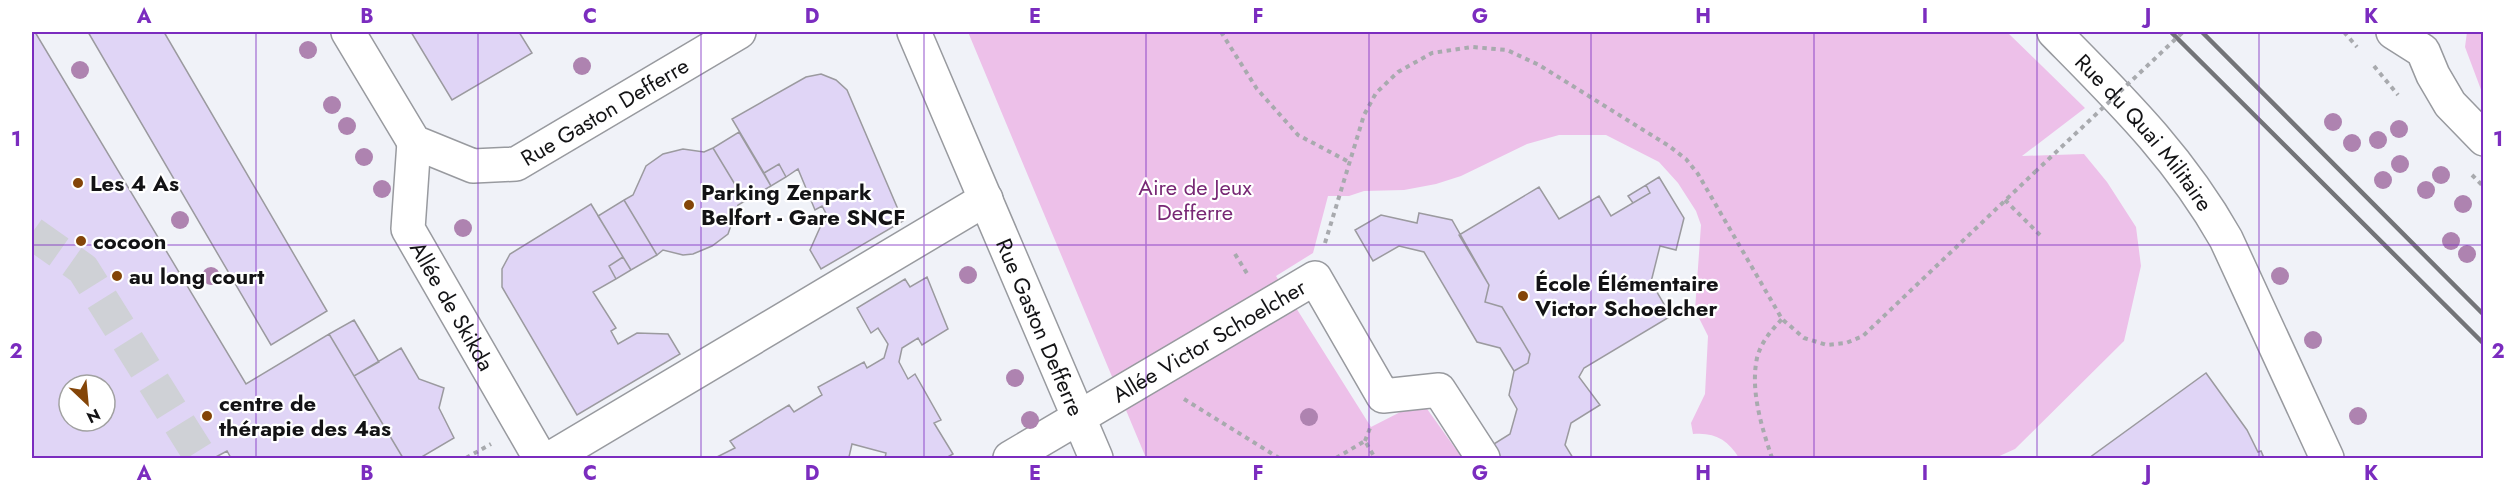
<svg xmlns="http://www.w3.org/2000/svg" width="2515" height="490" font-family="Jost,sans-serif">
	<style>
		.green { fill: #edc0e9 }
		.building { fill: #e0d5f6; stroke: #9b9a9f; stroke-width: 1.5; fill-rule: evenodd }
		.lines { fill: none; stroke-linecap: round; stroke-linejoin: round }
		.street-tunnel { stroke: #cfd1d6; stroke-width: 33; stroke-dasharray: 33 16; stroke-linecap: butt }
		.street-casing { stroke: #989a9f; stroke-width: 36 }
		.secondary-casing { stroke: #989a9f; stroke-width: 36 }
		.path { stroke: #a8aaae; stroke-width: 4; stroke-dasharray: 4.5 4.5; stroke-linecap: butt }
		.street { stroke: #fff; stroke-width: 33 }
		.secondary { stroke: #fff; stroke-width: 33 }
		.rail { stroke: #737478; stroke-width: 4.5 }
		.path-bridge { stroke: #a8aaae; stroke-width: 4; stroke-dasharray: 4.5 4.5; stroke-linecap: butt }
		.tree { fill: #ae83b0 }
		.grid { fill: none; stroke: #7b2cbf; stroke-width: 1.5; stroke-opacity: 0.55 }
		.poi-dot { fill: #844508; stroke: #fff; stroke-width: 2 }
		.labels { text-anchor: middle; stroke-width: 4.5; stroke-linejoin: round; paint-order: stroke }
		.street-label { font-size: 22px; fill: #131315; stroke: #fff }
		.poi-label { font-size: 22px; font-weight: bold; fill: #131315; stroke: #fff; text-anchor: start }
		.park-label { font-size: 22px; fill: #782875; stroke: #fff }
		.neatline { fill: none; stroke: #7b2cbf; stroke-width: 2 }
		.grid-label { font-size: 20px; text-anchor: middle; font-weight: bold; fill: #7b2cbf }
	</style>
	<rect width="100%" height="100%" fill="#f0f2f8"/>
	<!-- green -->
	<path class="green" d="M968 32H2007L2085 108 2022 156 2084 154 2107 182 2136 227 2141 266 2124 341 2015 449 1995 458H1739C1728 440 1715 432 1693 434L1691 423 1705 394 1708 336 1695 310 1701 225 1696 211 1678 183 1659 162 1606 135H1559L1527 144 1461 176 1436 184 1404 190 1364 191 1349 196H1328L1313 253 1276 276 1371 427 1418 403 1425 406 1455 448 1468 458H1146Z
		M2467 32H2483V95L2465 47Z"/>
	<!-- building -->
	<path class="building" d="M32 32H35L246 384 329 334 403 458H231L227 451 214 458H32ZM69 385H105V421H69Z
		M88 32H164L327 311 271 345Z
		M411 32H519L532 53 452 100Z
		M821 74 836 80 847 90 903 221 821 269 810 250 822 223 829 219 822 206 815 210 798 169 786 177 779 164 764 173 732 119 806 77Z
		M739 132 771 186 745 201 713 148Z
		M713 148 745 201 738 205 728 234 712 246 693 254 683 255 663 250 657 255 624 200 633 195 646 166 663 154 683 149 704 152Z
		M779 164 786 177 771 186 764 173Z
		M1659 177 1684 218 1676 250 1660 246 1651 282 1671 316 1584 368 1579 377 1600 405 1571 423 1565 445 1573 458H1495L1489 447 1510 434 1517 409 1509 395 1514 371 1528 363 1530 354 1502 307 1485 302 1489 285 1459 235 1539 187 1559 219 1599 196 1611 216 1650 193 1646 185Z
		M1646 185 1650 193 1633 203 1628 196Z
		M624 200 657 255 631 270 598 216Z
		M591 204 623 257 609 266 616 279 593 292 616 328 611 331 618 344 637 333 668 334 680 354 577 415 502 287V269L510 254Z
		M1419 213 1452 220 1489 285 1485 302 1502 307 1530 354 1528 363 1514 371 1500 348 1477 342 1424 252 1399 246 1373 261 1355 230 1381 215 1417 223Z
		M623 257 631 270 616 279 609 266Z
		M927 277 948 329 922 345 918 338 902 348 899 362 908 379 915 374 941 420 934 423 953 454 946 458H885L886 453 852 444 849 457 846 458H715L735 448 730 441 789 405 794 412 822 395 818 387 864 362 867 368 884 358 888 344 878 328 871 333 857 308 905 279 910 287Z
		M354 320 379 362 354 376 329 334Z
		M401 348 419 379 444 388 439 408 454 438 420 458H403L354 376Z
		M2206 373 2247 430 2258 452 2261 451 2264 458H2089Z"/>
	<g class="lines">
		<!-- street-tunnel -->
		<path class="street-tunnel" d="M32 233 83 269 201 458"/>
		<defs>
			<g id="street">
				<path id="s1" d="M348 32 414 142 473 166 516 164 739 32"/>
				<path id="s2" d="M914 32 1096 458"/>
				<path d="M2393 32 2423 51 2433 75 2450 104 2484 139"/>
				<path id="s3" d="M414 142 408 229 540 458"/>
				<path d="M551 458 986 199"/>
				<path id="s4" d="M1010 458 1315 278 1383 396 1439 390 1483 458"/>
			</g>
			<g id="secondary">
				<path id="s5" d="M2054 32C2120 99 2179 156 2226 239L2327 458"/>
			</g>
		</defs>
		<!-- street casing -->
		<use href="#street" class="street-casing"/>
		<!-- secondary casing -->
		<use href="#secondary" class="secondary-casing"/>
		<!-- path -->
		<path class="path" d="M1221 32 1257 89 1298 135 1349 162
			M2344 32 2357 47
			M2374 66 2398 95
			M2472 175 2484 187
			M2005 200 2041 236
			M1325 243 1364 115 1376 93 1398 72 1432 53 1472 47 1507 50 1539 65 1669 146 1686 159 1698 174 1782 319 1804 338 1827 345 1846 343 1863 336 2035 172
			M1235 254 1248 275
			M1184 399 1279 458
			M1365 441 1370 428
			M466 458 491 444
			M1336 458 1365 441 1375 458
			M1772 458C1762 428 1750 391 1757 358 1761 342 1771 331 1782 319"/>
		<!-- street -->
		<use href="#street" class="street"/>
		<!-- secondary -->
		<use href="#secondary" class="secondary"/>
		<!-- rail -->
		<path class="rail" d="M2171 32 2484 344
			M2202 32 2484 315"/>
		<!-- path-bridge -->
		<path class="path-bridge" d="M2035 172 2183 32"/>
	</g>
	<!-- trees -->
	<g class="tree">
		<circle cx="308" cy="50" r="9"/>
		<circle cx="582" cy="66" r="9"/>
		<circle cx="80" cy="70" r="9"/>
		<circle cx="332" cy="105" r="9"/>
		<circle cx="2333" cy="122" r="9"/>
		<circle cx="347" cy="126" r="9"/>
		<circle cx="2399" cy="129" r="9"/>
		<circle cx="2378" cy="140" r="9"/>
		<circle cx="2352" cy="143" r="9"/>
		<circle cx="364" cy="157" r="9"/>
		<circle cx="2400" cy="164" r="9"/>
		<circle cx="2441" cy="175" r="9"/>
		<circle cx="2383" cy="180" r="9"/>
		<circle cx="382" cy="189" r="9"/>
		<circle cx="2426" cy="190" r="9"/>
		<circle cx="2463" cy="204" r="9"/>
		<circle cx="180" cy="220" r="9"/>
		<circle cx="463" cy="228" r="9"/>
		<circle cx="2451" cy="241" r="9"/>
		<circle cx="2467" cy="254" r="9"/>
		<circle cx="968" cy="275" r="9"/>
		<circle cx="211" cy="276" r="9"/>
		<circle cx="2280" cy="276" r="9"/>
		<circle cx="2313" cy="340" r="9"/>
		<circle cx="1015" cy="378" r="9"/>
		<circle cx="2358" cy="416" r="9"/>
		<circle cx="1309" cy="417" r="9"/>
		<circle cx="1030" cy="420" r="9"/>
	</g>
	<!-- grid -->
	<path class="grid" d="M256 32V458M478 32V458M701 32V458M924 32V458M1146 32V458M1369 32V458M1591 32V458M1814 32V458M2037 32V458M2259 32V458M32 245H2484"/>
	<!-- markers -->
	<g class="poi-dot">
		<circle cx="78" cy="183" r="6"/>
		<circle cx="689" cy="205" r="6"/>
		<circle cx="81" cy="241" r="6"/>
		<circle cx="117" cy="276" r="6"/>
		<circle cx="1523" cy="296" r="6"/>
		<circle cx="207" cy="416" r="6"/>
	</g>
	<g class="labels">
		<!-- street labels -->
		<g class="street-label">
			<text dy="8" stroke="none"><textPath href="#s1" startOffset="338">Rue Gaston Defferre</textPath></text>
			<text dy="8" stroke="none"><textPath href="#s5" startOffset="135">Rue du Quai Militaire</textPath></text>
			<text dy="8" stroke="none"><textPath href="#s3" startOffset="176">Allée de Skikda</textPath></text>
			<text dy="8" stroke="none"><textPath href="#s2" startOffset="321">Rue Gaston Defferre</textPath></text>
			<text dy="8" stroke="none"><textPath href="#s4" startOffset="231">Allée Victor Schoelcher</textPath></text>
		</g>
		<!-- poi labels -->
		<g class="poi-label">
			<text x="90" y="191">Les 4 As</text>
			<text x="701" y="200">Parking Zenpark<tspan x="701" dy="25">Belfort - Gare SNCF</tspan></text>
			<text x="93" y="249">cocoon</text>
			<text x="129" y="284">au long court</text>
			<text x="1535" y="291">École Élémentaire<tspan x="1535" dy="25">Victor Schoelcher</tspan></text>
			<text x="219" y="411">centre de<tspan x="219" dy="25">thérapie des 4as</tspan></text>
		</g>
		<!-- park labels -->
		<g class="park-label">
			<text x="1195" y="195">Aire de Jeux<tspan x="1195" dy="25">Defferre</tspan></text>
		</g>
	</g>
	<!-- border -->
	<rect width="2515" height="490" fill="none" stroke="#ffffff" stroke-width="66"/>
	<!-- north arrow -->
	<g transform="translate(87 403) rotate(154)"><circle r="28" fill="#ffffff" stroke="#a1a1a1" stroke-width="1.5"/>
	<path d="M0-4.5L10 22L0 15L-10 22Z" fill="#844508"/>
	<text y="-9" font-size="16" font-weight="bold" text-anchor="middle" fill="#131315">N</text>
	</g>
	<rect x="33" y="33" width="2449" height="424" class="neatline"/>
	<g class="grid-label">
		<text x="144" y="23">A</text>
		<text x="367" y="23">B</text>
		<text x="590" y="23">C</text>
		<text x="812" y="23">D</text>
		<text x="1035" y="23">E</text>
		<text x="1258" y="23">F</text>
		<text x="1480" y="23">G</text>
		<text x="1703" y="23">H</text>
		<text x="1925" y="23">I</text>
		<text x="2148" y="23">J</text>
		<text x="2371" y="23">K</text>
		<text x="16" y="146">1</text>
		<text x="2498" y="146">1</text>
		<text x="16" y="358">2</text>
		<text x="2498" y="358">2</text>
		<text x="144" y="480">A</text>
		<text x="367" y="480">B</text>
		<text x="590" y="480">C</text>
		<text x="812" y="480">D</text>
		<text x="1035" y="480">E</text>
		<text x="1258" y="480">F</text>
		<text x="1480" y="480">G</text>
		<text x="1703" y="480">H</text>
		<text x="1925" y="480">I</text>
		<text x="2148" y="480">J</text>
		<text x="2371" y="480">K</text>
	</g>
</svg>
